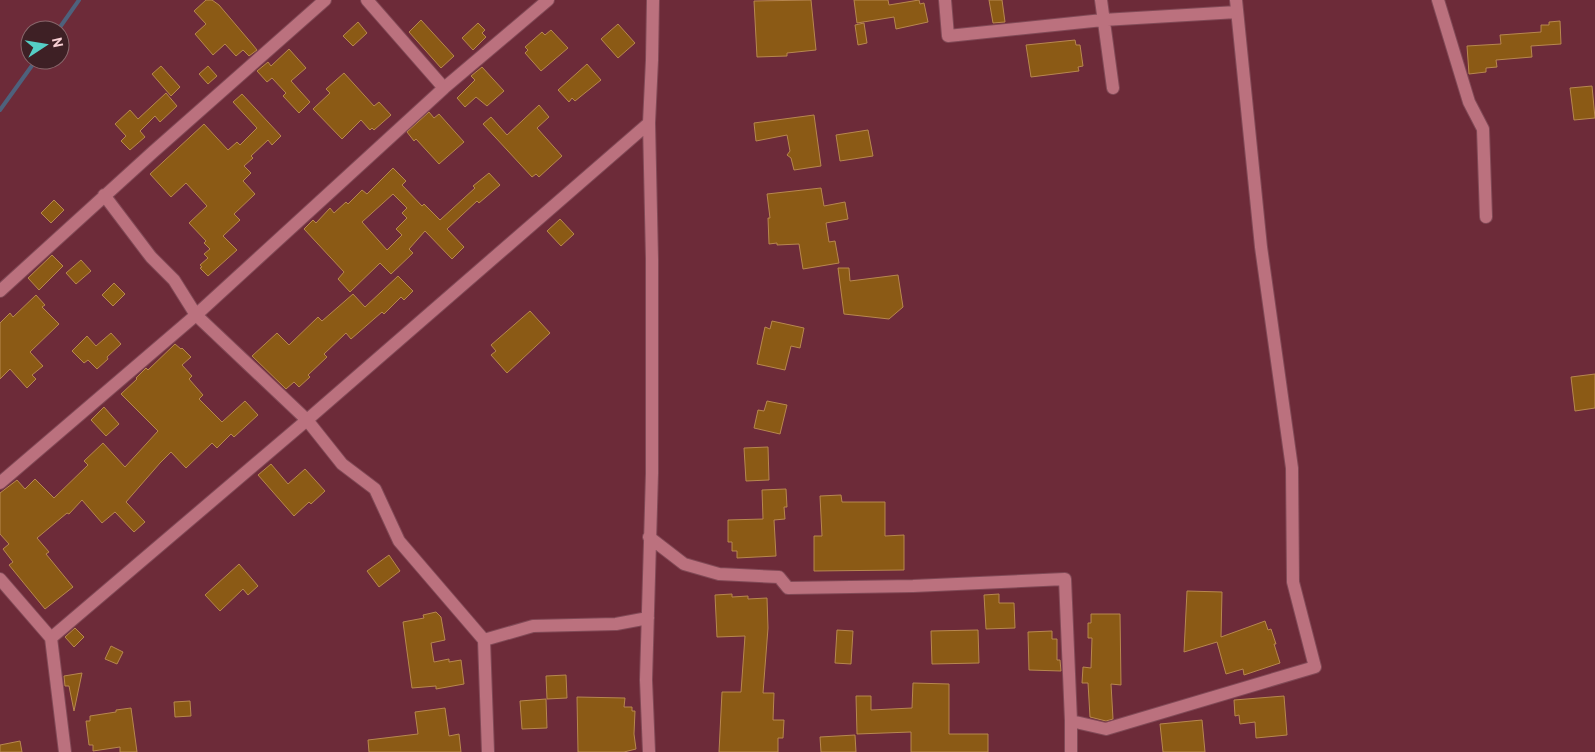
<svg xmlns="http://www.w3.org/2000/svg" width="1595" height="752" font-family="Overpass,sans-serif">
	<style>
		.lines { fill: none; stroke-linecap: round; stroke-linejoin: round }
		.stream { stroke: #4e617c; stroke-width: 4 }
		.building { fill: #8b5a15; stroke: #b7874f; fill-rule: evenodd }
		.minor-casing { stroke: #814956; stroke-width: 14 }
		.minor { stroke: #bb717e; stroke-width: 12 }
	</style>
	<rect width="100%" height="100%" fill="#6d2b39"/>
	<g class="lines">
		<!-- stream -->
		<path class="stream" d="M58 30 79 0
			M0 110 36 60"/>
	</g>
	<!-- building -->
	<path class="building" d="M206 0H212L219 5 253 45 257 50 249 56 243 50 236 56 225 44 213 55 195 34 206 24 194 11Z
		M811 0 816 50 787 53V56L757 57 754 1Z
		M854 0H888L889 5 919 0 920 4 924 3 928 22 896 29 894 17 857 23Z
		M989 0H1002L1005 22 993 23Z
		M421 20 454 56 441 68 409 32Z
		M1560 21 1561 44 1531 46 1532 57 1496 60 1497 67 1486 68V72L1469 74 1467 46 1501 44 1500 35 1541 32V25H1549V22Z
		M358 22 367 33 353 46 343 36Z
		M478 23 485 30 482 33 486 37 473 50 462 38Z
		M864 23 867 43 858 45 855 25Z
		M618 24 635 43 618 58 601 39Z
		M551 30 568 48 541 71 525 53 528 50 525 47 542 32 545 35Z
		M1075 40 1076 45H1080L1083 66 1078 67 1079 71 1031 77 1026 45Z
		M289 49 306 68 291 81 310 102 299 113 283 96 286 93 272 78 267 82 257 71 268 62 271 66Z
		M587 64 601 80 575 101 572 98 569 102 558 90Z
		M161 66 180 87 171 96 152 74Z
		M208 66 217 76 208 84 199 74Z
		M482 67 504 91 487 106 476 97 465 107 457 98 475 80 471 76Z
		M344 73 374 106 379 102 391 115 374 130 372 128 370 130 361 120 342 139 313 109 330 93 326 89Z
		M1592 86 1595 118 1574 120 1570 88Z
		M166 93 177 106 160 122 155 116 140 131 145 137 130 150 121 141 126 136 115 124 130 110 138 119Z
		M242 94 281 136 272 145 268 140 251 156 253 158 244 166 251 173 243 181 255 194 234 214 240 220 223 236 237 250 208 276 200 268 202 267 200 265 208 258 204 254 210 249 204 243 206 241 189 223 207 206 186 183 171 197 150 174 204 124 228 150 237 142 240 145 257 128 233 102Z
		M539 105 549 117 537 128 562 156 539 177 536 174 532 177 483 124 491 117 507 135Z
		M429 112 434 118 439 114 464 142 439 164 416 139 414 141 407 132Z
		M814 115 821 166 794 170 791 158 787 155 790 151 787 135 756 141 754 123Z
		M868 130 873 156 840 161 836 135Z
		M393 168 406 181 402 185 422 206 424 204 440 220 475 188 473 186 489 173 500 185 479 203 477 201 447 229 464 247 452 259 425 231 409 249 413 253 391 274 380 263 350 292 338 279 344 272 304 229 313 220 316 223 330 208 334 213 346 202 348 204 362 190 367 194ZM393 194 407 208 402 213 407 218 396 229 402 235 387 250 362 222Z
		M821 188 824 206 845 202 848 219 826 223 829 242 835 241 839 263 803 269 799 244 777 245V243L769 244 768 218H770L767 194Z
		M54 200 64 210 51 223 41 213Z
		M560 219 574 234 561 246 547 231Z
		M52 255 63 266 39 290 28 278Z
		M81 260 91 271 76 284 66 273Z
		M838 268H849L850 281 898 275 903 307 889 319 844 314Z
		M398 276 413 291 404 300 401 297 384 314 382 312 351 339 346 333 324 354 327 357 308 375 310 377 299 387 294 382 286 389 252 356 277 333 289 345 318 317 322 321 353 294 365 307Z
		M114 283 125 294 113 306 102 295Z
		M36 295 45 305 42 307 59 324 30 352 43 366 32 375 36 379 27 388 10 369 0 379V323L10 313 13 317Z
		M530 311 550 333 507 373 491 355 496 351 491 345Z
		M772 321 804 328 800 348 791 346 785 370 757 364 765 327 770 329Z
		M111 333 121 344 107 357 108 359 97 369 88 360 84 363 72 351 87 336 96 346Z
		M175 344 181 349 182 348 191 357 182 365 192 376 189 379 203 395 199 399 222 422 245 401 258 415 234 437 231 434 217 448 212 443 186 468 171 452 160 463 126 502 145 522 134 532 115 512 102 523 82 500 69 514 67 513 37 538 49 552 46 554 73 587 45 609 9 565 13 562 3 549 9 544 0 534V493L17 480 25 489 35 479 54 498 88 465 84 461 103 443 125 467 158 431 121 394 137 379 136 378 146 368 148 370Z
		M1595 374V408L1575 411 1571 377Z
		M767 401 787 405 780 434 754 428 758 410 764 411Z
		M104 407 119 424 106 436 91 420Z
		M768 447 769 480 746 481 744 448Z
		M271 464 288 484 305 469 325 491 311 504 309 502 294 516 258 475Z
		M786 489 787 507H784L785 519 774 520 776 556 737 558V551H732V542H728V520L763 519 762 490Z
		M841 495 842 502H885V536L904 535V570L814 571V536H822L820 496Z
		M389 555 400 571 379 587 367 571Z
		M239 564 258 586 248 595 243 589 220 611 205 595Z
		M1187 591 1222 592 1221 637 1265 621 1268 630 1271 629 1276 644H1274L1280 663 1244 675 1243 669 1226 674 1217 642 1184 652Z
		M732 594V597L748 596V599L767 598 768 628 763 693H774L773 720H784L783 738H778V752H719L722 692H741L745 636 717 637 715 595Z
		M999 594V603H1014L1015 628 986 629 984 595Z
		M436 612 441 617 445 640 431 643 434 662 449 659V662L461 660 464 684 436 689V686L412 688 403 622 424 618 423 615Z
		M1091 614H1120L1121 685 1111 684 1113 719 1106 721 1090 717 1088 683H1082L1083 667 1091 668 1092 638H1088V623H1091Z
		M75 628 84 637 74 647 65 637Z
		M837 630 853 631 851 664 835 663Z
		M978 630 979 663 932 664 931 631Z
		M1052 631V639H1057V660H1060L1061 671 1029 670 1028 632Z
		M111 646 123 652 117 664 105 659Z
		M82 673 74 711 69 686H65L64 676Z
		M566 675 567 698 547 699 546 676Z
		M913 683 949 684V734H988V752H911V732L857 734 856 696H871V710L912 708Z
		M1284 696 1287 735 1256 738 1255 722 1240 724 1239 715 1235 716 1234 700Z
		M577 697 625 698 624 707H632V711H635L634 734 636 749 624 752H578Z
		M546 699 547 728 522 729 520 701Z
		M190 701 191 716 175 717 174 702Z
		M131 708 137 752H120V747L93 751V745H89L86 721H90V716L116 712V710Z
		M445 708 449 736 459 734 461 752H369L368 740 418 734 415 712Z
		M1202 720 1205 752H1163L1160 724Z
		M855 735 856 752H821L820 737Z
		M20 741 22 752H0V745Z"/>
	<g class="lines">
		<defs>
			<path id="minor" d="M367 0 444 88
				M945 0 948 36 1103 20 1237 12
				M1101 0 1113 88
				M1438 0 1469 102 1483 129 1486 217
				M104 195 151 257 174 280 196 315 307 420 342 464 375 489 399 541 484 640 533 626 616 624 648 618
				M0 291 153 152 325 0
				M0 483 196 315 444 88 548 0
				M649 537 684 564 719 574 779 577 788 588 913 586 1065 579 1071 721 1106 729 1315 667 1293 582 1292 468 1261 247 1236 0
				M0 579 51 638 65 752
				M51 638 307 420 649 123
				M484 640 488 752
				M649 752 646 680 652 473V259L649 123 652 60 653 0
				M1071 752V721"/>
		</defs>
		<!-- minor casing -->
		<use href="#minor" class="minor-casing"/>
		<!-- minor -->
		<use href="#minor" class="minor"/>
	</g>
	<!-- north arrow -->
	<g transform="translate(45 45) rotate(78)"><circle r="24" fill="#3e2025" stroke="#88666b"/>
	<path d="M0-4L9 19L0 12L-9 19Z" fill="#55cec6"/>
	<text y="-8" font-size="14" font-weight="bold" text-anchor="middle" fill="#f8cfd4">N</text>
	</g>
</svg>
